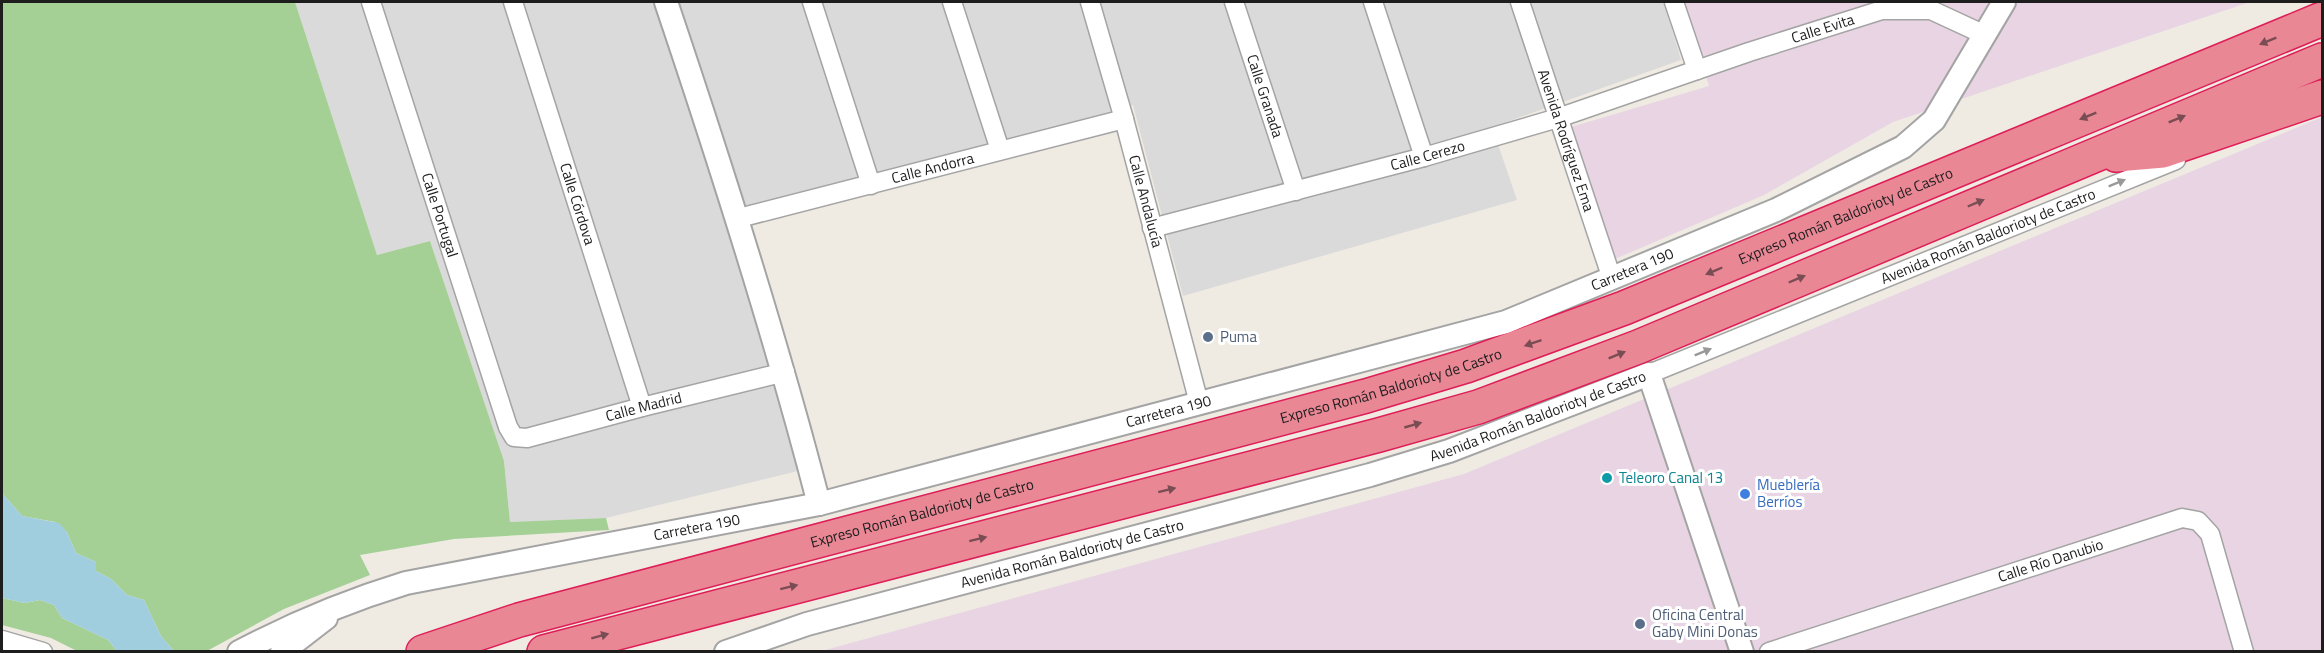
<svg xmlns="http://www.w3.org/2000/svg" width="2324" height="653" font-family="'Titillium Web',sans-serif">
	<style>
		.residential { fill: #dbdada }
		.industrial { fill: #e8d4e3 }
		.forest { fill: #a4d096 }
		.water { fill: #a1cede }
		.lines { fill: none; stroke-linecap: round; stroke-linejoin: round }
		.minor-casing { stroke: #a4a4a4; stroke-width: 21 }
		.tertiary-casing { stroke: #a4a4a4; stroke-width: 26 }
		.motorway-casing { stroke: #de1e57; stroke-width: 36 }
		.minor { stroke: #fff; stroke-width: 18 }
		.tertiary { stroke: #fff; stroke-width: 22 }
		.motorway { stroke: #e98795; stroke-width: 33 }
		.oneway { fill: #794d53 }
		.oneway2 { fill: #999 }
		.service-dot { fill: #5c6f8a; stroke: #fff; stroke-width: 2 }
		.culture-dot { fill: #0f9aa8; stroke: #fff; stroke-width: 2 }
		.shop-dot { fill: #3f7fe0; stroke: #fff; stroke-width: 2 }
		.labels { text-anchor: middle; stroke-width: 6; stroke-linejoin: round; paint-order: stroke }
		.street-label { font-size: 15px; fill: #1d1d1d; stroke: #fff }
		.service-label { font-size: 15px; fill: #4e5e75; stroke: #fff; text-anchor: start }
		.culture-label { font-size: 15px; fill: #0d838f; stroke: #fff; text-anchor: start }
		.shop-label { font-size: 15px; fill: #366cbe; stroke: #fff; text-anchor: start }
	</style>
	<rect width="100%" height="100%" fill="#efebe3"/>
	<!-- residential -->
	<path class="residential" d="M295 2H1664L1681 60 1492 127 1517 200 1183 296 1133 105 747 213 814 434 810 468 606 518 510 522 504 461 430 241 377 255Z"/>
	<!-- industrial -->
	<path class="industrial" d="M1684 2H2250L1893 122 1764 195 1615 259 1568 128 1709 86Z
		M2322 117V651L818 652 1464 474Z"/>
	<!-- forest -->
	<path class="forest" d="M2 2H295L377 255 430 241 504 461 510 522 606 518 609 530 454 539 360 555 370 575 284 609 207 651H174L161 636 144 600 127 595 111 579 96 571V562L76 553 67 532 55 522 22 516 2 493Z
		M2 598 25 603 40 600 54 605 62 618 108 640 117 651H77L51 638 2 625Z"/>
	<!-- water -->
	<path class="water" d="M2 493 22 516 59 523 67 532 76 553 96 562V571L111 579 127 595 144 600 161 636 174 651H117L108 640 62 618 54 605 40 600 25 603 2 598Z"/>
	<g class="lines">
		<defs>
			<g id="minor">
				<path id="s1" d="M371 2 508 427 514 437 527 438 642 407 785 372"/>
				<path id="s2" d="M513 2 642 407"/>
				<path d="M812 2 871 185"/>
				<path d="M952 2 1000 150"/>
				<path id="s3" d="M1090 2 1124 119 1199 403"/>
				<path id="s4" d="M1234 2 1296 191"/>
				<path d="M1373 2 1424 157"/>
				<path id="s5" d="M1520 2 1612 279"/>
				<path d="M1674 2 1697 70"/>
				<path id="s6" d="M739 218 1124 119"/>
				<path id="s7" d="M1152 228 1424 157 1558 118 1749 52 1882 10H1931L1985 35"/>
				<path id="s8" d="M1649 374 2176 160"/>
				<path d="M2 640 43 652"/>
				<path id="s9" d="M1769 652 2182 518 2198 521 2210 534 2244 652"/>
			</g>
			<g id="tertiary">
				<path d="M666 2C722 168 775 334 819 504"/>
				<path id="s10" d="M239 652C294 623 347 601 406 583L819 504 1506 322 1776 210 1903 147 1934 120 2004 2"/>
				<path d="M282 652 326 618"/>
				<path id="s11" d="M726 652 807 624 1370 475 1449 451 1649 374 1742 652"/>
			</g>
			<g id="motorway">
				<path d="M2116 155 2163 151 2322 97"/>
				<path id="s12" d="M423 652 519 620 1366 396 1466 366 1624 308 2322 19"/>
				<path d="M544 652 1379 435 1478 407 1638 347 2322 60"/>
			</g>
		</defs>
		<!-- minor casing -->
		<use href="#minor" class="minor-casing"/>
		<!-- tertiary casing -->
		<use href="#tertiary" class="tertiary-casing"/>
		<!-- motorway casing -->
		<use href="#motorway" class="motorway-casing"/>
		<!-- minor -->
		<use href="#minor" class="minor"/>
		<!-- tertiary -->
		<use href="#tertiary" class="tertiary"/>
		<!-- motorway -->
		<use href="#motorway" class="motorway"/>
	</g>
	<!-- one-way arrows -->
	<defs><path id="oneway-solid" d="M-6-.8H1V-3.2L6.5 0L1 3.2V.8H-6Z" transform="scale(1.5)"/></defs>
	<g class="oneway">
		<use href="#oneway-solid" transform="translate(2268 41) rotate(158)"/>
		<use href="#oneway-solid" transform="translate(2088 116) rotate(158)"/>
		<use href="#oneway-solid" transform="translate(2177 119) rotate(-22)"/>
		<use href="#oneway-solid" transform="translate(1976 203) rotate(-23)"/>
		<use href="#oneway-solid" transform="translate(1714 271) rotate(157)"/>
		<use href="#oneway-solid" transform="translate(1797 279) rotate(-23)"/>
		<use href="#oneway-solid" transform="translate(1533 343) rotate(161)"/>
		<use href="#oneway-solid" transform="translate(1617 355) rotate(-22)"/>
		<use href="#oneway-solid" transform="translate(1413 425) rotate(-16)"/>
		<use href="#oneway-solid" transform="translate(1167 490) rotate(-14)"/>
		<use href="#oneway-solid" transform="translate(978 539) rotate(-14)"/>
		<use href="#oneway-solid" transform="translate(789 587) rotate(-14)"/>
		<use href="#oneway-solid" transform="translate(600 636) rotate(-15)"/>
	</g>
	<g class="oneway2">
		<use href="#oneway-solid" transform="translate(2117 183) rotate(-22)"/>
		<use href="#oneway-solid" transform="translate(1703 352) rotate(-22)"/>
	</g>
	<!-- markers -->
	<g class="service-dot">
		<circle cx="1208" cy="337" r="6"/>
		<circle cx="1640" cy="624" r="6"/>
	</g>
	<circle class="culture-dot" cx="1607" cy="478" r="6"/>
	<circle class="shop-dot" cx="1745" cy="494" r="6"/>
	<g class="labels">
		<!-- street labels -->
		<g class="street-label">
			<text dy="5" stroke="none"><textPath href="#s7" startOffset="700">Calle Evita</textPath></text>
			<text dy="5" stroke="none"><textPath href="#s4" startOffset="99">Calle Granada</textPath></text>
			<text dy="5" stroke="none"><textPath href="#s5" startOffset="146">Avenida Rodríguez Ema</textPath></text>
			<text dy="5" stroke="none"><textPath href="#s7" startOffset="285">Calle Cerezo</textPath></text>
			<text dy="5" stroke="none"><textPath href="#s6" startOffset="200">Calle Andorra</textPath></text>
			<text dy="5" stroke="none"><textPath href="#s3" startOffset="207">Calle Andalucía</textPath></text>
			<text dy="5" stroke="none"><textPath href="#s2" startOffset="212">Calle Córdova</textPath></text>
			<text dy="5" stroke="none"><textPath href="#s1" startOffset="224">Calle Portugal</textPath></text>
			<text dy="5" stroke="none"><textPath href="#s12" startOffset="1490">Expreso Román Baldorioty de Castro</textPath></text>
			<text dy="5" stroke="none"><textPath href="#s8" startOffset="366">Avenida Román Baldorioty de Castro</textPath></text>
			<text dy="5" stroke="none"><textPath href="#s10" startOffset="1449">Carretera 190</textPath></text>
			<text dy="5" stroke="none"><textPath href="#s12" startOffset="1004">Expreso Román Baldorioty de Castro</textPath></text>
			<text dy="5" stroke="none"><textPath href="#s1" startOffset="592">Calle Madrid</textPath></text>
			<text dy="5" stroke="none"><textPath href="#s10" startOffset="963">Carretera 190</textPath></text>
			<text dy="5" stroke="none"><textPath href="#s11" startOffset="846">Avenida Román Baldorioty de Castro</textPath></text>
			<text dy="5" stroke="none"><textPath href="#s12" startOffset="518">Expreso Román Baldorioty de Castro</textPath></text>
			<text dy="5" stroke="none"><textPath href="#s10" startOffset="477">Carretera 190</textPath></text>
			<text dy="5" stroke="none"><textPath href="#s11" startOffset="360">Avenida Román Baldorioty de Castro</textPath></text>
			<text dy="5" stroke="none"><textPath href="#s9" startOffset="296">Calle Río Danubio</textPath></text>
		</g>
		<!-- service labels -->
		<g class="service-label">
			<text x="1220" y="342">Puma</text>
			<text x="1652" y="620">Oficina Central<tspan x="1652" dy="17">Gaby Mini Donas</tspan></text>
		</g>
		<!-- culture labels -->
		<g class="culture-label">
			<text x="1619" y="483">Teleoro Canal 13</text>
		</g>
		<!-- shop labels -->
		<g class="shop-label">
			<text x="1757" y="490">Mueblería<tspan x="1757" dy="17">Berríos</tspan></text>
		</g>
	</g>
	<!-- border -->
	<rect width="2324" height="653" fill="none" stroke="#1d1d1d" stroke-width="6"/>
</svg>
